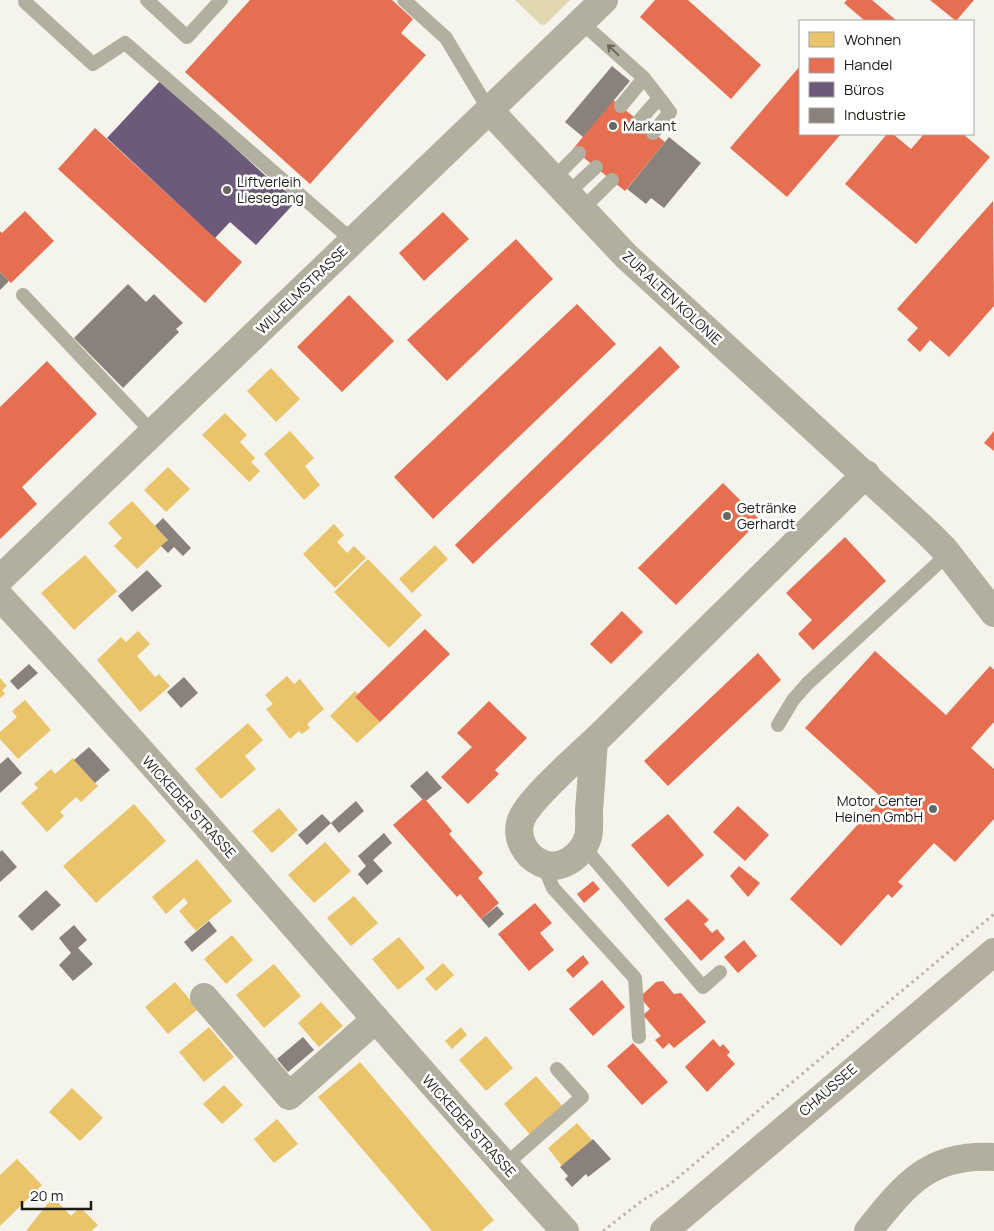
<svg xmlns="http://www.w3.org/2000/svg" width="994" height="1231" font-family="Manrope,sans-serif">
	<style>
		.green { fill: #e1d8b2 }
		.homes { fill: #e9c46a }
		.shops { fill: #e76f51 }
		.offices { fill: #6d597a }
		.industry { fill: #8a817c }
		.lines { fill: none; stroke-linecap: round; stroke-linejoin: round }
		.path { stroke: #b8b4a8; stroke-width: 3; stroke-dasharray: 2.5 4; stroke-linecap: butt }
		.lane { stroke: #b3af9e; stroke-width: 14 }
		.street { stroke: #b3af9e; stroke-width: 28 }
		.secondary { stroke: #b3ae9d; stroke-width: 28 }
		.oneway { stroke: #68655a }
		.poi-dot { fill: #686761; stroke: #fff; stroke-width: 2 }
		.labels { text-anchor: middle; stroke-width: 5; stroke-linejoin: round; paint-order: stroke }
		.poi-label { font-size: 14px; fill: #1c1b16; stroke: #fff; text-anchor: start }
		.street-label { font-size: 14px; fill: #1c1b16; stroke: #fff }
	</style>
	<rect width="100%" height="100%" fill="#f4f3ec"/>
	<!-- green -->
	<path class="green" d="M515 0H570L545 25 540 24Z"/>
	<!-- homes -->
	<path class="homes" d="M271 368 300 399 276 422 247 391Z
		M225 413 247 435 240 442 255 458 251 462 260 471 249 482 202 435Z
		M290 431 314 458 305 466 320 485 304 500 264 454Z
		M168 467 190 489 166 512 144 490Z
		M132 501 168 540 137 569 114 546 122 538 108 523Z
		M334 524 344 535 337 542 347 553 354 546 366 558 335 588 303 554Z
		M435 545 448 559 412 593 399 579Z
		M85 555 117 591 74 630 41 593Z
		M368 559 422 615 389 648 334 592Z
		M138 631 150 644 137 656 155 677 159 674 170 686 140 712 97 660 121 637 126 642Z
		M287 676 294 684 300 679 324 709 307 724 310 728 302 734 299 731 290 739 266 709 273 704 265 695Z
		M0 678 7 686 2 690 5 694 0 698Z
		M355 691 358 694 355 697 380 722 357 743 330 716Z
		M25 700 51 730 18 759 0 739V732L17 717 12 711Z
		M248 723 263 740 245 756 256 769 221 799 195 769Z
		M73 758 98 786 81 802 76 797 60 812 64 816 47 832 21 803 38 788 34 784 51 769 55 774Z
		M134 804 166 841 96 903 63 866Z
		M279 808 298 830 272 853 252 831Z
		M325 842 351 871 314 903 288 875Z
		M197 859 232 901 196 931 179 911 188 903 184 898 166 914 152 897Z
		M354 896 378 923 351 946 327 918Z
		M232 935 253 960 226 984 204 959Z
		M399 937 425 968 398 990 372 959Z
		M443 963 454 975 436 991 425 979Z
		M274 964 301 996 264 1028 236 995Z
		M175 982 198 1009 168 1034 145 1007Z
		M321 1002 343 1026 319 1047 298 1023Z
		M209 1027 234 1057 204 1082 179 1052Z
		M461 1027 467 1035 452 1049 445 1041Z
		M486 1036 513 1068 486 1091 459 1060Z
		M360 1062 494 1220 481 1231H432L318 1097Z
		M536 1076 565 1109 532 1137 504 1104Z
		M224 1085 243 1105 222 1124 203 1104Z
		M72 1088 103 1118 80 1141 49 1112Z
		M277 1119 298 1144 274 1163 254 1139Z
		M577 1123 592 1140 562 1166 548 1148Z
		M17 1159 42 1185 0 1226V1175Z
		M53 1197 71 1216 80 1207 98 1225 91 1231H26Z"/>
	<!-- shops -->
	<path class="shops" d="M250 0H392L413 19 401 33 426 55 310 184 185 72Z
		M655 0H688L761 65 731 99 640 17Z
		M847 0H872L897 21H865L844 3Z
		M930 0H974L956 21Z
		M800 66V134H841L787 197 730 148Z
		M613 100 665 142 625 191 573 149Z
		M95 128 242 262 205 303 58 169Z
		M887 134H893L911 149 924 134H963L990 157 916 244 845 184Z
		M993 201 994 306 949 357 930 340 920 352 907 340 918 328 897 309Z
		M25 211 54 241 11 283 0 272V231L2 233Z
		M443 212 469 239 424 281 399 253Z
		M516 239 553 279 447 381 407 340Z
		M349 295 394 341 342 392 297 347Z
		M577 304 616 344 433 519 394 477Z
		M660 346 680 367 473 564 455 545Z
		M47 361 97 414 22 487 37 504 0 539V407Z
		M994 431V451L984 443Z
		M723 483 760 520 676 605 638 568Z
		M845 537 886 581 813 650 798 634 812 620 786 593Z
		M622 611 643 632 611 664 590 644Z
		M425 629 450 654 380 722 355 697Z
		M875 651 946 715 990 666 994 670V722L971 748 994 769V819L955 862 934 843 898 882 903 886 892 898 888 894 841 946 790 899 882 798 805 728Z
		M758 653 781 680 668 786 644 761Z
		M489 701 527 738 495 770 499 774 468 804 441 777 472 747 457 733Z
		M424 798 452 831 449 834 483 873 478 878 499 903 481 919 460 894 457 897 393 825Z
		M738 806 769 835 745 861 713 832Z
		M668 814 704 855 668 887 631 845Z
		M739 866 760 883 748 897 730 876Z
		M593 881 600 889 584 903 577 894Z
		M688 899 709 920 704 924 712 933 717 929 725 939 701 961 664 919Z
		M535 903 552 923 540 933 554 950 529 971 498 934Z
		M744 940 757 956 738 973 724 957Z
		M583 955 589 963 573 978 566 970Z
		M602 980 625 1007 593 1036 569 1009Z
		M663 981 674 994 681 993 706 1022 674 1048 669 1043 663 1049 655 1040 661 1036 643 1015 650 1009 642 1000 643 994 656 982Z
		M713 1039 720 1047 723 1044 730 1052 727 1055 735 1064 707 1092 685 1067Z
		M633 1043 668 1082 642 1105 607 1066Z"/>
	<!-- offices -->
	<path class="offices" d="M161 80 269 179 272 175 298 199 256 245 230 222 215 238 107 138Z"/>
	<!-- industry -->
	<path class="industry" d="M612 66 630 81 583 137 565 122Z
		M669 137 701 163 664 208 651 198 646 204 627 189Z
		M0 272 9 281 0 290Z
		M128 284 146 302 154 294 183 323 176 329 179 332 123 388 74 338Z
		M163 518 191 548 183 556 174 547 168 553 161 546 168 540 155 526Z
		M147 570 162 586 132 612 118 596Z
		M29 664 38 673 18 690 10 681Z
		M184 677 198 693 181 708 167 692Z
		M89 747 110 770 95 783 74 760Z
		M8 757 22 773 0 793V764Z
		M427 771 442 788 426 801 424 798 423 800 410 786Z
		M356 801 364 811 339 833 331 823Z
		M322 814 331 823 307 845 298 835Z
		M384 833 392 843 373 860 383 871 367 885 358 874 366 866 358 856Z
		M2 850 17 867 0 882V852Z
		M46 890 61 905 32 931 18 916Z
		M497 906 504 914 489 928 481 919Z
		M209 921 217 931 192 952 184 942Z
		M74 925 87 940 78 948 93 964 73 981 59 965 71 953 59 938Z
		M303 1037 314 1050 288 1072 277 1059Z
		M593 1139 611 1159 588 1177 586 1174 572 1187 565 1179 568 1176 560 1167Z"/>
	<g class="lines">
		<!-- path -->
		<path class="path" d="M603 1231 643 1200 669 1185 994 914"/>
		<!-- lane -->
		<path class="lane" d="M147 0 187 37 221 0
			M404 0 446 38 489 110
			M25 2 93 64 125 43 353 241
			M581 22 644 78 670 112 653 133
			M621 106 644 78
			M639 121 659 98
			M553 179 579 153
			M567 194 596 167
			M582 209 612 180
			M23 295 153 433
			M778 725 793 700 807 684 948 554
			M583 846 703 987 720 972
			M543 864 553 888 635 978 639 1037
			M504 1166 582 1097 557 1069"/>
		<!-- street -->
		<path class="street" d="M489 110 626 256 927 532 945 550 994 613
			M0 579 604 0
			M0 597C194 803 373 1023 565 1231
			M594 742C592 765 591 788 589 810 589 819 590 829 588 837 582 856 561 872 541 863 525 856 515 837 521 820 529 798 585 751 604 732 692 646 779 560 866 474
			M204 997 289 1096 376 1019
			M868 1231C905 1185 929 1153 994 1157"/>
		<!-- secondary -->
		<path class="secondary" d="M664 1231 994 952"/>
	</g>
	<!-- one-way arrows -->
	<defs><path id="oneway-shaft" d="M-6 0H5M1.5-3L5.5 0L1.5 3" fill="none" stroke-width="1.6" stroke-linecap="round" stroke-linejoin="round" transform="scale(1.25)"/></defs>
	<use class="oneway" href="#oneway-shaft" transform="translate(613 50) rotate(-137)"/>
	<!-- markers -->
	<g class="poi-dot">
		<circle cx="613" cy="126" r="5"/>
		<circle cx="227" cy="190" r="5"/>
		<circle cx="727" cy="516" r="5"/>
		<circle cx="933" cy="809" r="5"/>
	</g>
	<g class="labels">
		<!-- poi labels -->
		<g class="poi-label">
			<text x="623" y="131">Markant</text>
			<text x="237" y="187">Liftverleih<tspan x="237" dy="16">Liesegang</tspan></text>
			<text x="737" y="513">Getränke<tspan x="737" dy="16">Gerhardt</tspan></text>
			<text x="923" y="806" text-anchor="end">Motor Center<tspan x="923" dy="16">Heinen GmbH</tspan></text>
		</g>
		<!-- street labels -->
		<g class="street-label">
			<text transform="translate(302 290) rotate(-44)" y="5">WILHELMSTRASSE</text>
			<text transform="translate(672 298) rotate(43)" y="5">ZUR ALTEN KOLONIE</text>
			<text transform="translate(189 807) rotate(48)" y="5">WICKEDER STRASSE</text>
			<text transform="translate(828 1090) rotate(-41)" y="5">CHAUSSEE</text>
			<text transform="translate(469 1126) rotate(48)" y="5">WICKEDER STRASSE</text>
		</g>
	</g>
	<!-- legend -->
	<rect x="799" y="20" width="175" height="115" fill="#ffffff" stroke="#a4a4a2"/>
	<rect x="809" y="32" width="25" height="15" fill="#e9c46a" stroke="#a4a4a2"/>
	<text x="844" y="45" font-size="15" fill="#1c1b16">Wohnen</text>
	<rect x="809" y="58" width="25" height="15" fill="#e76f51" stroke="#a4a4a2"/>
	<text x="844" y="70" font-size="15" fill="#1c1b16">Handel</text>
	<rect x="809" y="82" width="25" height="15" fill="#6d597a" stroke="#a4a4a2"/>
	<text x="844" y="95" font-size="15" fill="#1c1b16">Büros</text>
	<rect x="809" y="108" width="25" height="15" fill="#8a817c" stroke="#a4a4a2"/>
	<text x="844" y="120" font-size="15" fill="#1c1b16">Industrie</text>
	<!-- scale -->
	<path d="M22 1201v8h69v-8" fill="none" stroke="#1c1b16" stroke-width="2.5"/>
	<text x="30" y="1201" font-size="15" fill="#1c1b16" stroke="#ffffff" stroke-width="4" paint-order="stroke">20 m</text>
</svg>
